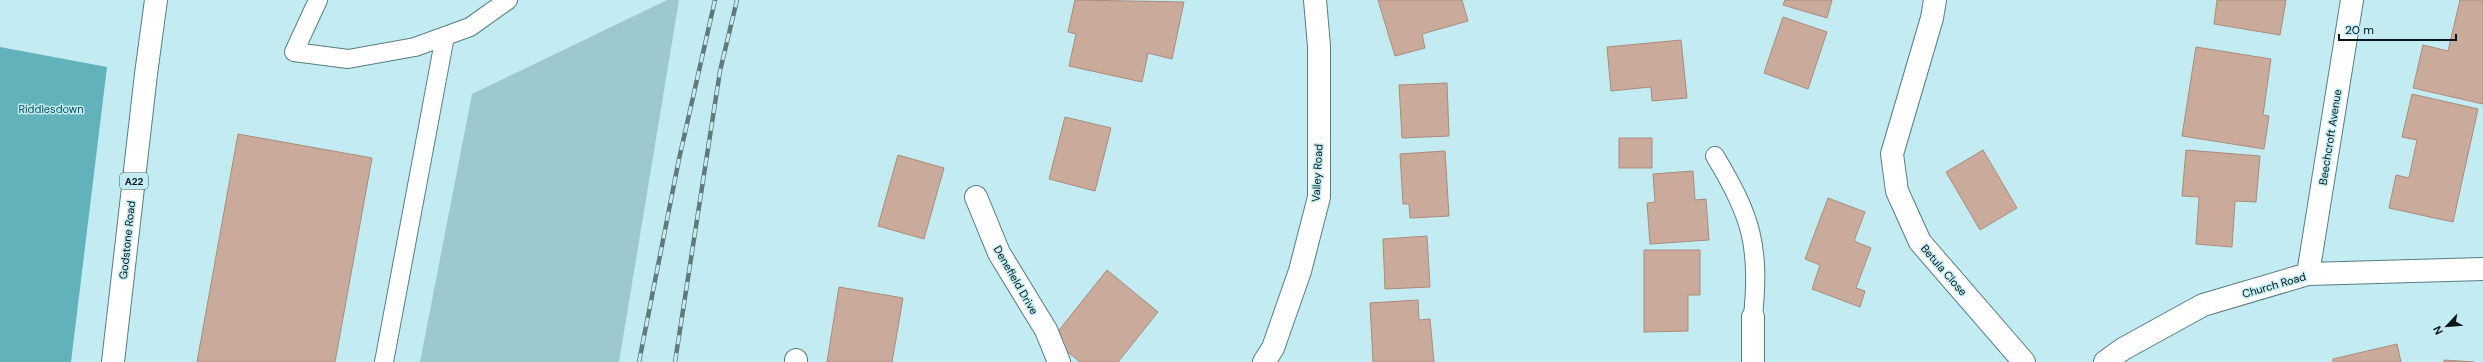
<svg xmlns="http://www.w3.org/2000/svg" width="2483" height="362" font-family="'DM Sans',sans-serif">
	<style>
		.green { fill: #9bc9ce }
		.forest { fill: #61b2bb }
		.building { fill: #caaa9a; stroke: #aa8b7c }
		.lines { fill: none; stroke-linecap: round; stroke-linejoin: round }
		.lane-casing { stroke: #577e82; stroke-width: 20 }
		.street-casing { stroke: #577e82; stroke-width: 24 }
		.highway-casing { stroke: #577e82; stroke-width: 24 }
		.lane { stroke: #fff; stroke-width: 18 }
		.street { stroke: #fff; stroke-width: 22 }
		.highway { stroke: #fff; stroke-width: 22 }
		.rail-casing { stroke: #5e7a7d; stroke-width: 4.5 }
		.rail { stroke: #c2ecf1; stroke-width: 3; stroke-dasharray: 9; stroke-linecap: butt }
		.labels { text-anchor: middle; stroke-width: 3; stroke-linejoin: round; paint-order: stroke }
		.shield { fill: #c2ecf1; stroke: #40585a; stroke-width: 1 }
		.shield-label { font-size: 10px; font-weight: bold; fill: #08181a }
		.park-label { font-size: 11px; fill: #075158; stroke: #c2ecf1 }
		.street-label { font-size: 11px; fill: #08181a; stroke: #c2ecf1 }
	</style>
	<rect width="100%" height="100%" fill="#c2ecf1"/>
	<!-- green -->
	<path class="green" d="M667 0H679L619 362H420L472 94Z"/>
	<!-- forest -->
	<path class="forest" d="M0 47 107 67 71 362H0Z"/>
	<!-- building -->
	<path class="building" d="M1075 0 1184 2 1172 59 1148 53 1142 82 1069 66 1076 34 1068 32Z
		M1378 0H1462L1468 21 1422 34 1425 48 1395 56Z
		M1785 0H1832L1827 18 1783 5Z
		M2217 0H2286L2280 35 2214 24Z
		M2460 0H2483V104L2413 88 2423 45 2448 51Z
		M1783 17 1827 32 1808 89 1764 73Z
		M1681 40 1687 98 1652 101 1651 87 1611 91 1607 47Z
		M2196 47 2271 59 2263 115 2269 116 2264 149 2182 136Z
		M1447 83 1449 136 1402 138 1399 85Z
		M2412 94 2478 109 2453 222 2389 208 2396 175 2409 178 2417 140 2402 137Z
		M1065 117 1111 128 1095 191 1049 179Z
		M238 134 372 158 335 362H197Z
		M1619 138H1652V168H1619Z
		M1983 150 2017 208 1980 230 1946 172Z
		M2186 150 2260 156 2256 202 2235 201 2232 247 2196 244 2199 197 2182 196Z
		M1445 151 1449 216 1410 218 1409 204H1403L1400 154Z
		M898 155 944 168 924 239 878 226Z
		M1693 171 1695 200 1706 199 1709 240 1650 244 1647 203 1655 202 1653 174Z
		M1828 198 1865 212 1854 241 1871 248 1856 288 1865 291 1860 307 1812 289 1820 265 1805 259Z
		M1427 236 1430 287 1385 289 1383 239Z
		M1644 250H1700V295H1688V331L1644 332Z
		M1107 270 1158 312 1118 362H1080L1052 339Z
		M839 287 903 298 892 362H827Z
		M1418 300 1419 320 1430 319 1434 362H1373L1370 303Z
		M2397 344 2401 362H2333V359Z
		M2444 360 2474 362H2444Z"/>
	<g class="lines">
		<defs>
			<path id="lane" d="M318 0 294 52 348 59 415 47 470 27 508 0
				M1715 156C1752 218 1760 246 1753 317
				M384 362 445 36"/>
			<path id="street" d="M1935 0 1932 18 1892 154 1897 191 1920 242 2024 362
				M976 197 999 253 1046 330 1059 362
				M2308 274 2352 0
				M1753 317V362
				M796 362V360
				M1264 362 1273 348 1300 271 1319 197V46L1315 0
				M2105 362 2123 349 2203 305 2308 274 2483 269"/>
			<path id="highway" d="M113 362 146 74 156 0"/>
		</defs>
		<!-- lane casing -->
		<use href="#lane" class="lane-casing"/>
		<!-- street casing -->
		<use href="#street" class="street-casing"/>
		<!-- highway casing -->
		<use href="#highway" class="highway-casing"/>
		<!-- lane -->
		<use href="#lane" class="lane"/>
		<!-- street -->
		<use href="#street" class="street"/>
		<!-- highway -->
		<use href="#highway" class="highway"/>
		<defs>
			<path id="rail" d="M639 362 679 159 715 0
				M675 362 720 71 737 0"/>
		</defs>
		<!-- rail casing -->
		<use href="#rail" class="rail-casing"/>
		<!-- rail -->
		<use href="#rail" class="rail"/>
	</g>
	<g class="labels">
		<!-- shield labels -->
		<rect class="shield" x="120" y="173" width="28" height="16" rx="3"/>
		<g class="shield-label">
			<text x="134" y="185">A22</text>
		</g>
		<!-- park labels -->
		<g class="park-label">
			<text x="51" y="113">Riddlesdown</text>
		</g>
		<!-- street labels -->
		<g class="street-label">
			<text transform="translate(2330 137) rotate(-81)" y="4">Beechcroft Avenue</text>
			<text transform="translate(1317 173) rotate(-87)" y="4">Valley Road</text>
			<text transform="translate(127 240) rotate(-84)" y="4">Godstone Road</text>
			<text transform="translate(1944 270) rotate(49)" y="4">Betula Close</text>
			<text transform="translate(1016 280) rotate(60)" y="4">Denefield Drive</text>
			<text transform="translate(2274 285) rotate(-16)" y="4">Church Road</text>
		</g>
	</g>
	<!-- north arrow -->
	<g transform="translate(2447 326) rotate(244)" stroke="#c2ecf1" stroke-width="3" paint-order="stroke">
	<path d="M0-3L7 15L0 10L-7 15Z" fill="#08181a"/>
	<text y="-6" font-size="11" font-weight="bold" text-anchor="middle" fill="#08181a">N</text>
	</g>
	<!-- scale -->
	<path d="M2339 34v6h117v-6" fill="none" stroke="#08181a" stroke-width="2"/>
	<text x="2345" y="34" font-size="12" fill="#08181a" stroke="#c2ecf1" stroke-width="3" paint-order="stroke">20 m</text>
</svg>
